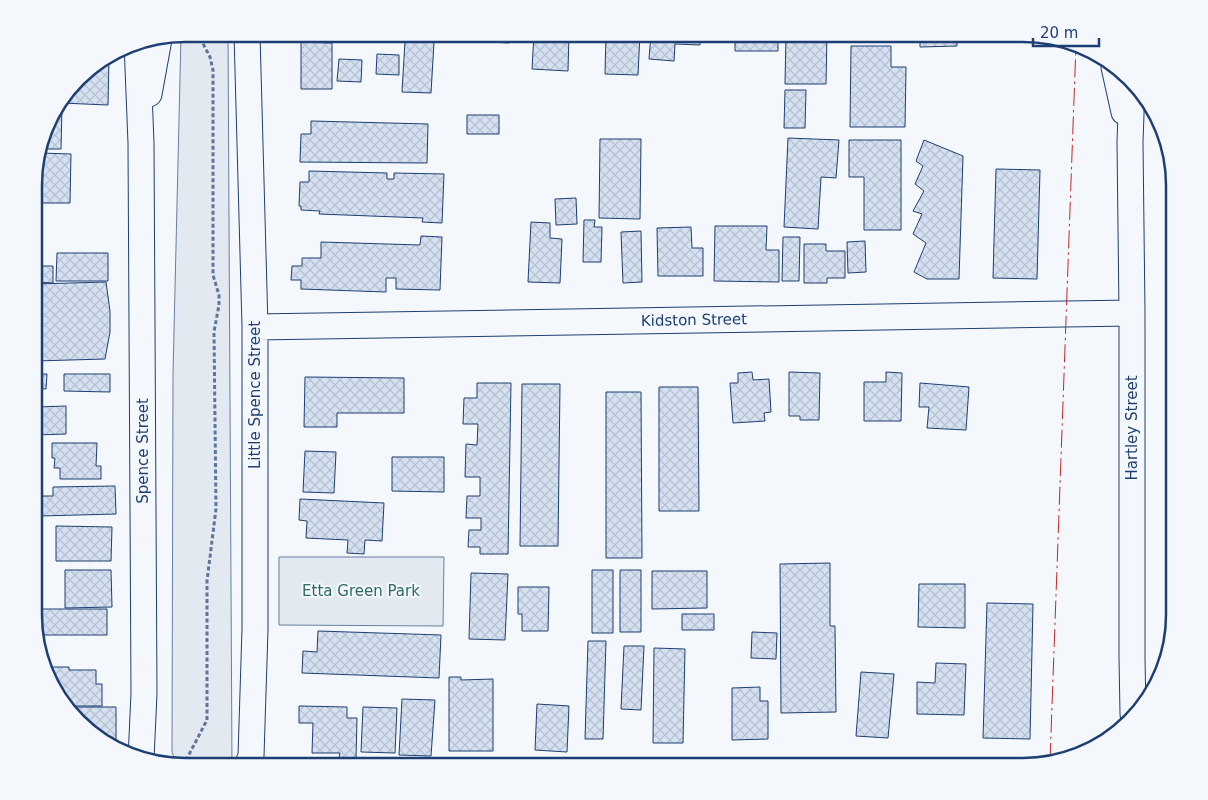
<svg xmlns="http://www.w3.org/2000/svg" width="1208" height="800" font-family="'DejaVu Sans',sans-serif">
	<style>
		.park { fill: #e3e9f0; stroke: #687fa3 }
		.building { fill: url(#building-cross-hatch); stroke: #1d3f73 }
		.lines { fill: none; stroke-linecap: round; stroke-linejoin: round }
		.minor-casing { stroke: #1d3f73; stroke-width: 27 }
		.path { stroke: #5e769c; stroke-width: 3; stroke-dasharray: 4 2.5; stroke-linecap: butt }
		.minor { stroke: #f4f7fb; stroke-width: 25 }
		.power { stroke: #c62828; stroke-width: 1; stroke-dasharray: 18 4 2.5 4; stroke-linecap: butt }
		.labels { text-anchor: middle; stroke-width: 4; stroke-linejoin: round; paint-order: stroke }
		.street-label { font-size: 15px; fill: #1d3f73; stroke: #f4f7fb }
		.park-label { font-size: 15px; fill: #2c6c60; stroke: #f4f7fb }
		.rim { fill: none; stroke: #1d3f73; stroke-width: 2.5 }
	</style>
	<defs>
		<pattern id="building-cross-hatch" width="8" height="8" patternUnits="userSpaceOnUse" patternTransform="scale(1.25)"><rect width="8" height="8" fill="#d5e0f0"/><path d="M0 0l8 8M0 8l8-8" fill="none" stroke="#b6c1d1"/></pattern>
	</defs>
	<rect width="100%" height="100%" fill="#f4f7fb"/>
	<!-- park -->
	<path class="park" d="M186 34H228L232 766H185L177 765 172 752 173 374 181 35Z
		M279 557H444L443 626 279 625Z"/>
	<!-- building -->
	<path class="building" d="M490 34H509V43L490 42Z
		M534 34H569L568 71 532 69Z
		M606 34H640L638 75 605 74Z
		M651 34H700V45L675 44 674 61 649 59Z
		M735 34H778V51H735Z
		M786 34H827L826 84H785Z
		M842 34H863V37H842Z
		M891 34H910V39H891Z
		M920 34H957V46L920 47Z
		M405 41 434 42 431 93 402 92Z
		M301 42 332 43V89H301Z
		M851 46H891V67H906L905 127H850Z
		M377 54 399 55V75L376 74Z
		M109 57 108 105 61 103 85 72Z
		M339 59 362 60 361 82 337 81Z
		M785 90H806L805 128H784Z
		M57 108H62L61 149H40L50 118Z
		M467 115H499V134H467Z
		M311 121 428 124 427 163 300 162 301 134H311Z
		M788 138 839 140 836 178 821 177 818 229 784 227Z
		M600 139H641L640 219 599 218Z
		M849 140H901V230H864V177H849Z
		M924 140 963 156 959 279H927L914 272 926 243 913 234 922 214 913 211 924 191 915 184 923 166 916 161Z
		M39 153 71 154 70 203H35V166Z
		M996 169 1040 170 1037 279 993 278Z
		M309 171 387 173V179H394V173L444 174 442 223 422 222 423 218 319 214 320 211 301 210V206H299L300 182H309Z
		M576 198 577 224 556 225 555 199Z
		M584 220H595L594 227H602L601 262H583Z
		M531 222 550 223V238L562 239 560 283 528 282Z
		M715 226H767L766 250H779V282L714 281Z
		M691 227 692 248H703V276H658L657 228Z
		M641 231 642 282 623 283 621 232Z
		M421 236 442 237 440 290 396 289V278H386V292L301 289V280H291L292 266H302V258H321V242L420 245Z
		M783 237H800L799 281H782Z
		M865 241 866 272 848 273 847 242Z
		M804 244H826V251H845V278H827V283H804Z
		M57 253H108V281H56Z
		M35 266H53V283L35 282Z
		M106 282 110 311V332L105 359 35 361V284Z
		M752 372 753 380 769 379 771 412 764 413 765 421 733 423 730 383H738V373Z
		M789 372 820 373 819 420H800V416H789Z
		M886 372 902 373 901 421H864V382H886Z
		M35 374H47L46 389 35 388Z
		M64 374H110V392L64 391Z
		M305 377 404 378V413H337V427H304Z
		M477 383H511L508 554H480V547H468L469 530H481V518H466L467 496H480V477H465L466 444 477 445 478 424H463L464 398H477Z
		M920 383 969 387 966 430 927 428 929 407H919Z
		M522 384H560L558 546H520Z
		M659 387H698L699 511H659Z
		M606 392H641L642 558H606Z
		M66 406V434L35 435V407Z
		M52 443H97L96 466H101V479H60V468H54L55 458H52Z
		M305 451 336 452 334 493 303 492Z
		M392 457H444V492L392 491Z
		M115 486 116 514 40 516V496H53V487Z
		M300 499 384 503 382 541 365 540 364 554 347 553 348 540 306 538 307 521 299 520Z
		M56 526 112 527 111 561H56Z
		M830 563V626H835L836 712 781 713 780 564Z
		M65 570H111L112 607 65 608Z
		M592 570H613V633H592Z
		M620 570H641V632H620Z
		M652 571H707V608L652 609Z
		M471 573 508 574 505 640 469 639Z
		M919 584H965V628L918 627Z
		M518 587H549L548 631H522V614H518Z
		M987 603 1033 604 1030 739 983 738Z
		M35 609H107V635H35Z
		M682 614H714V630H682Z
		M318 631 441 635 439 678 302 673 303 651 317 652Z
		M752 632 777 633 776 659 751 658Z
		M588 641H606L603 739H585Z
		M624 646H644L641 710 621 709Z
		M654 648 685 649 683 743H653Z
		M936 663 966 664 964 715 917 714V682L935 683Z
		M49 667H69V670H96V684H102V706H69L54 691 49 674Z
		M861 672 894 674 888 738 856 736Z
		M449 677H461V680L493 679V751H449Z
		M760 687V701H768V739L732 740V688Z
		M402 699 435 700 431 756 399 755Z
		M537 704 569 706 567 752 535 750Z
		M299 706 347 707V718H357L356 758H339L340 753H312L313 723H299Z
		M70 707H116V748L101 741Z
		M363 707 397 708 395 753 361 752Z"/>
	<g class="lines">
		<defs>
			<path id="minor" d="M137 43 141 143 144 693 141 759
				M1114 67 1124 112
				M1132 86 1130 142 1132 313V657L1133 714
				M149 94 159 39
				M255 327 1132 313
				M247 766 251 756 255 629V327L247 34"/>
		</defs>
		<!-- minor casing -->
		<use href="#minor" class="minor-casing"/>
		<!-- path -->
		<path class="path" d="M183 766 207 720V581L216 509 214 332 219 305V295L213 275V70L210 57 198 34"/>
		<!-- minor -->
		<use href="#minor" class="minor"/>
		<!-- power -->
		<path class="power" d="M1050 761 1076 44"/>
	</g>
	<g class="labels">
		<!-- street labels -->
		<g class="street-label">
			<text transform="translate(694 320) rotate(-1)" y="5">Kidston Street</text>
			<text transform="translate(255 395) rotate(-90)" y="5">Little Spence Street</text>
			<text transform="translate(1132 428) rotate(-90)" y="5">Hartley Street</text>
			<text transform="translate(143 451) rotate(-90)" y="5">Spence Street</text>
		</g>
		<!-- park labels -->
		<g class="park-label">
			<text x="361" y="596">Etta Green Park</text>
		</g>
	</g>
	<!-- crop -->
	<path d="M0 0H1208V800H0ZM185 42H1023A143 143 0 0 1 1166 185V615A143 143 0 0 1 1023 758H185A143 143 0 0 1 42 615V185A143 143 0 0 1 185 42Z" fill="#f4f7fb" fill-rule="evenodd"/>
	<path class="rim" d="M185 42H1023A143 143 0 0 1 1166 185V615A143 143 0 0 1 1023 758H185A143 143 0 0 1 42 615V185A143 143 0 0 1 185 42Z"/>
	<!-- scale -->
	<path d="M1033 38v8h66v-8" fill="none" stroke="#1d3f73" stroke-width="2.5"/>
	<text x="1040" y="38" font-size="15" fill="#1d3f73" stroke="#f4f7fb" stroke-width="4" paint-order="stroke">20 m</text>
</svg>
